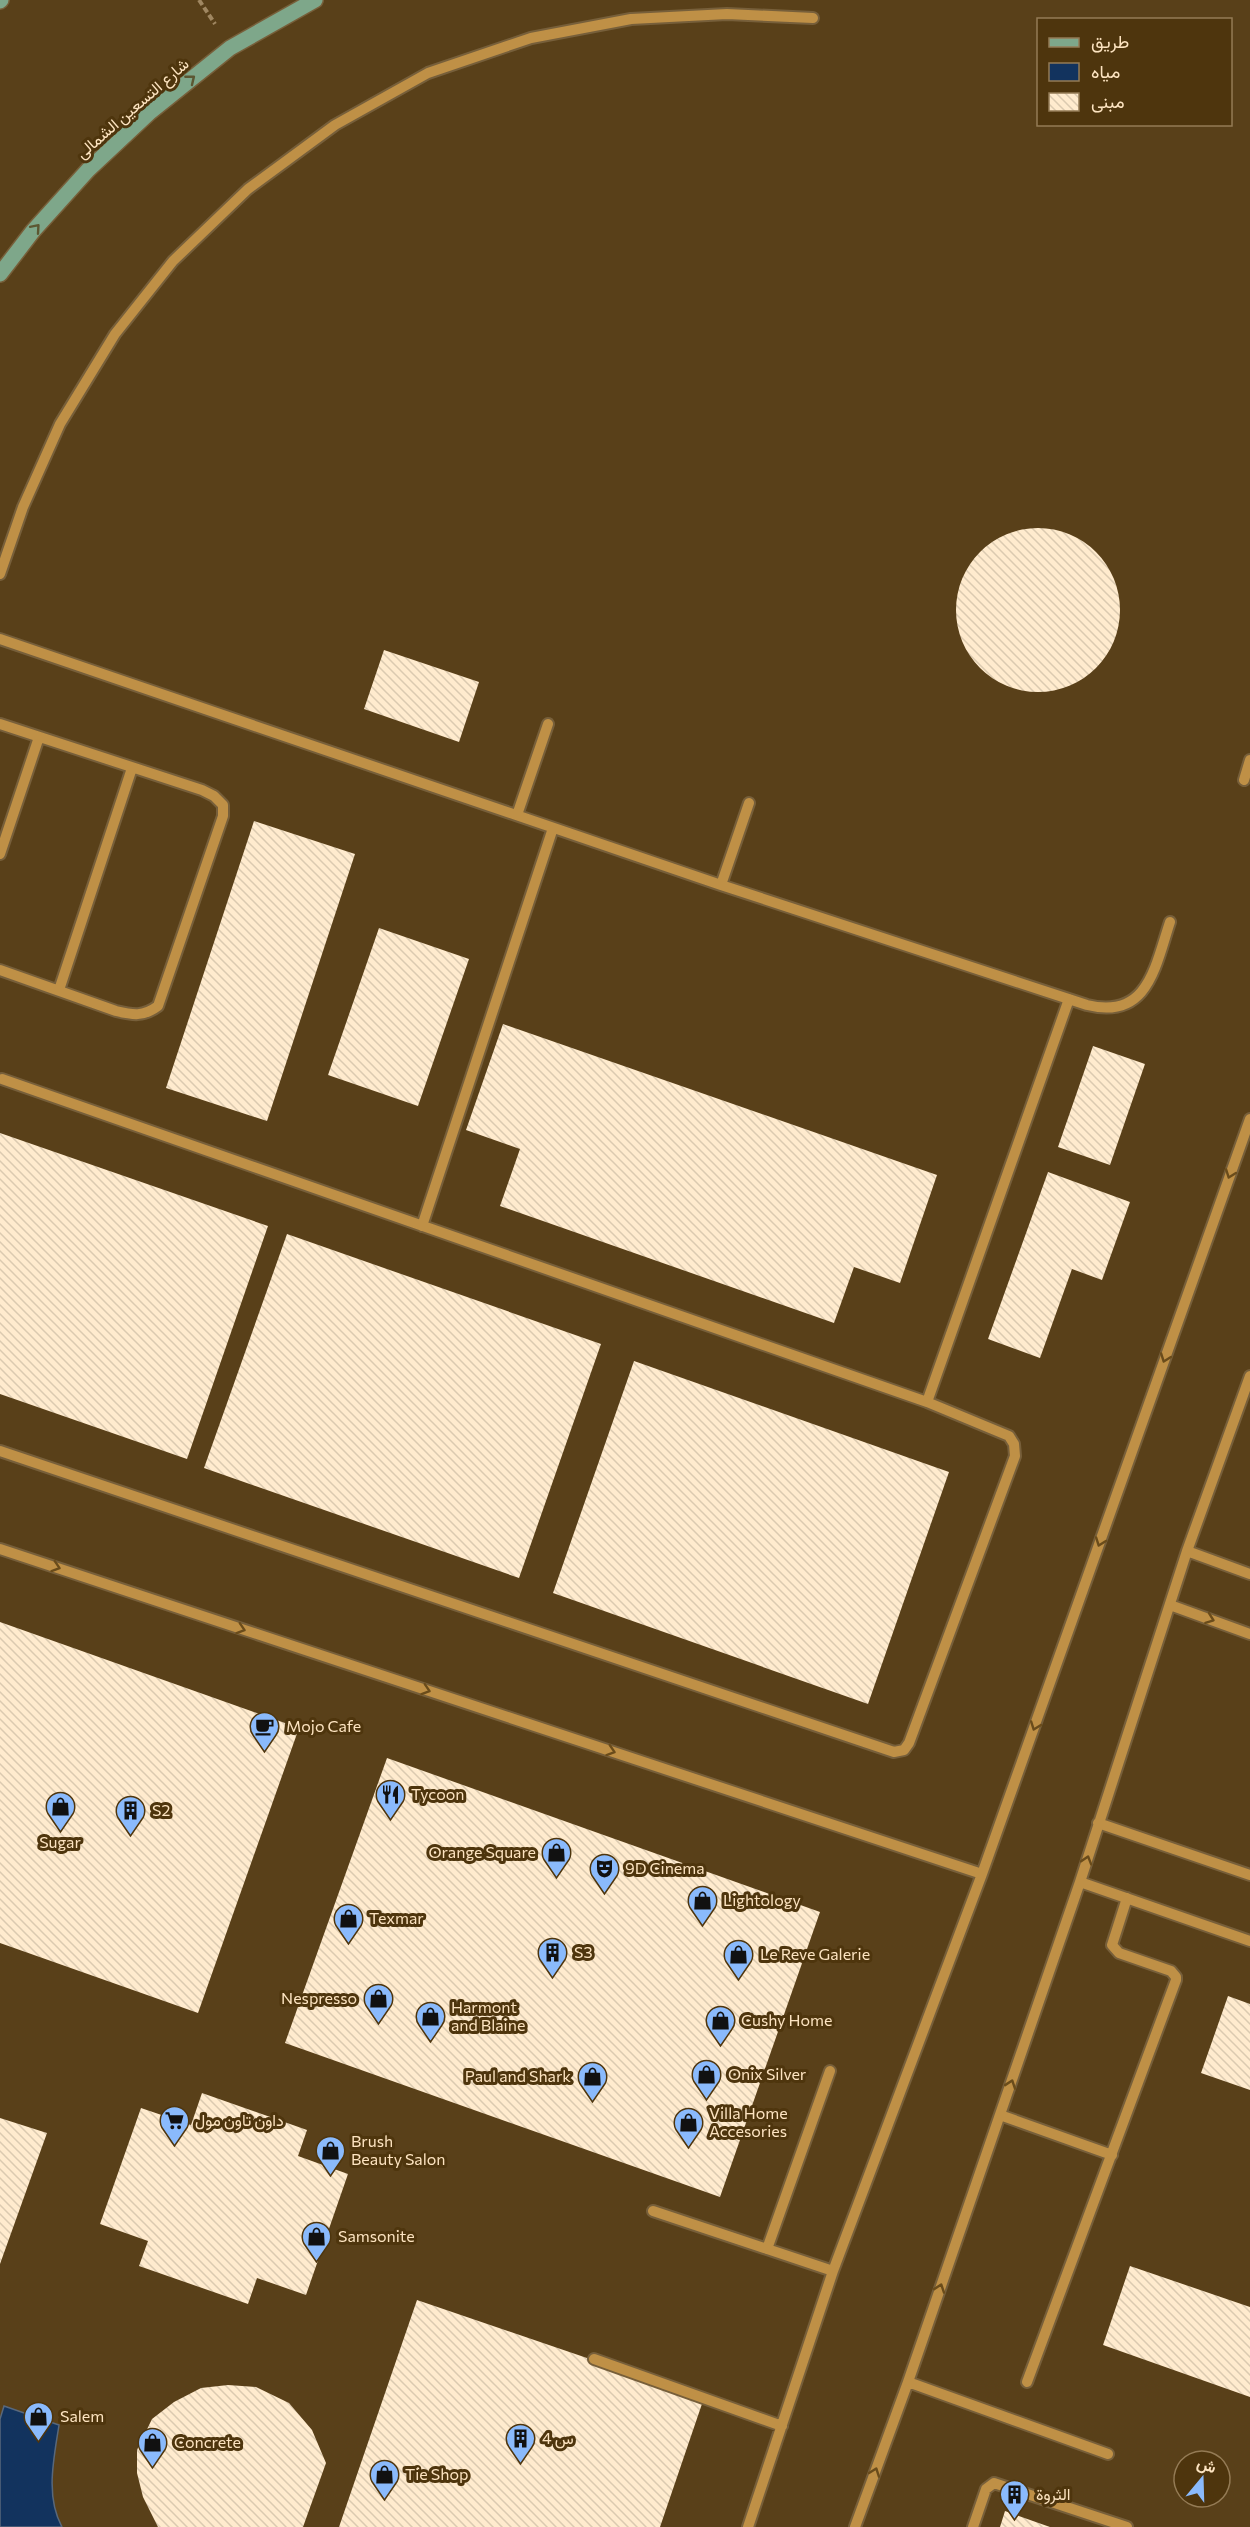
<svg xmlns="http://www.w3.org/2000/svg" width="1250" height="2527" font-family="Commissioner,Vazirmatn,sans-serif">
	<style>
		.water { fill: #12335e; stroke: #58687c; stroke-width: 1.5 }
		.building { fill: url(#building-back-hatch) }
		.lines { fill: none; stroke-linecap: round; stroke-linejoin: round }
		.minor-casing { stroke: #775f3a; stroke-width: 14 }
		.major-casing { stroke: #775f3a; stroke-width: 18 }
		.path { stroke: #a08761; stroke-width: 4; stroke-dasharray: 6 3; stroke-linecap: butt }
		.minor { stroke: #bf9046; stroke-width: 10 }
		.major { stroke: #7ea78a; stroke-width: 15 }
		.oneway { stroke: #5c5732 }
		.oneway2 { stroke: #6a4c1b }
		.labels { text-anchor: middle; stroke-width: 6; stroke-linejoin: round; paint-order: stroke }
		.street-label { font-size: 16px; fill: #fde4c1; stroke: #4e350d }
		.poi-label { font-size: 16px; fill: #fde4c1; stroke: #4e350d; text-anchor: start }
	</style>
	<defs>
		<pattern id="building-back-hatch" width="6" height="6" patternUnits="userSpaceOnUse" patternTransform="scale(1.5)"><rect width="6" height="6" fill="#ffebce"/><path d="M-1 5l2 2M0 0l6 6M5-1l2 2" fill="none" stroke="#dbcab0"/></pattern>
	</defs>
	<rect width="100%" height="100%" fill="#594019"/>
	<!-- water -->
	<path class="water" d="M4 2406 59 2425C54 2458 45 2496 62 2527H0V2419Z"/>
	<!-- building -->
	<path class="building" d="M956 610a82 82 0 1 1 164 0a82 82 0 1 1-164 0Z
		M384 650 479 682 459 742 364 709Z
		M254 821 355 854 267 1121 166 1088Z
		M379 928 469 959 418 1106 328 1075Z
		M503 1024 937 1175 900 1283 854 1267 834 1323 500 1206 520 1149 466 1130Z
		M1093 1046 1145 1064 1110 1165 1058 1147Z
		M0 1133 268 1226 187 1459 0 1394Z
		M1048 1172 1130 1202 1102 1280 1072 1269 1040 1358 988 1339Z
		M287 1234 601 1344 519 1578 204 1468Z
		M634 1361 949 1472 868 1704 553 1593Z
		M0 1622 299 1728 198 2013 0 1943Z
		M387 1758 820 1912 720 2197 285 2043Z
		M1228 1996 1250 2004V2090L1201 2073Z
		M202 2093 307 2130 298 2156 348 2174 306 2295 257 2278 248 2304 139 2266 148 2241 100 2224 141 2108 191 2125Z
		M0 2118 47 2133 0 2264Z
		M1130 2266 1250 2307V2397L1103 2345Z
		M417 2300 704 2398 660 2527H339Z
		M228 2385 256 2387 289 2403 312 2430 326 2463 303 2527H158L143 2497 137 2473V2450L152 2419 174 2402 201 2388Z
		M1005 2511 1050 2527H1000Z"/>
	<g class="lines">
		<defs>
			<path id="minor" d="M0 574 23 507 60 424 115 334 173 261 248 189 335 125 428 73 531 38 631 19 727 14 813 18
				M0 639 721 885 1087 1005C1148 1020 1155 967 1170 922
				M0 724 202 790 214 796 223 805V816L158 1006C143 1017 133 1015 116 1011L0 970
				M1244 780 1250 760
				M517 815 548 724
				M0 854 39 737
				M721 885 749 803
				M59 990 132 768
				M422 1226 553 828
				M927 1402 1069 999
				M0 1451 894 1752 904 1750 909 1743 1015 1456 1014 1444 1009 1436 927 1402 2 1079
				M0 1549 982 1874
				M1187 1551 1250 1574
				M1170 1605 1250 1634
				M1098 1823 1250 1875
				M1080 1882 1250 1941
				M1000 2115 1112 2155
				M653 2211 833 2271
				M767 2249 830 2071
				M594 2359 782 2426
				M908 2382 1108 2454
				M1027 2382 1176 1980V1977L1171 1971 1119 1953 1112 1945 1127 1898
				M748 2527 833 2271 982 1874 1250 1119
				M855 2527 908 2382 1080 1882 1187 1551 1250 1376
				M973 2527 986 2489 994 2483 1127 2527"/>
			<path id="major" d="M0 1 1 0
				M0 274 33 231 88 170 149 113 230 48 315 0"/>
		</defs>
		<!-- minor casing -->
		<use href="#minor" class="minor-casing"/>
		<!-- major casing -->
		<use href="#major" class="major-casing"/>
		<!-- path -->
		<path class="path" d="M199 0 215 24"/>
		<!-- minor -->
		<use href="#minor" class="minor"/>
		<!-- major -->
		<use href="#major" class="major"/>
	</g>
	<!-- one-way arrows -->
	<defs><path id="oneway-chevron" d="M-2-3.5L2.5 0L-2 3.5" fill="none" stroke-width="1.6" stroke-linecap="round" stroke-linejoin="round" transform="scale(1.5)"/></defs>
	<g class="oneway">
		<use href="#oneway-chevron" transform="translate(191 79) rotate(-39)"/>
		<use href="#oneway-chevron" transform="translate(36 228) rotate(-49)"/>
	</g>
	<g class="oneway2">
		<use href="#oneway-chevron" transform="translate(1230 1174) rotate(110)"/>
		<use href="#oneway-chevron" transform="translate(1165 1358) rotate(110)"/>
		<use href="#oneway-chevron" transform="translate(1100 1542) rotate(110)"/>
		<use href="#oneway-chevron" transform="translate(56 1567) rotate(18)"/>
		<use href="#oneway-chevron" transform="translate(1210 1619) rotate(20)"/>
		<use href="#oneway-chevron" transform="translate(241 1629) rotate(18)"/>
		<use href="#oneway-chevron" transform="translate(426 1690) rotate(18)"/>
		<use href="#oneway-chevron" transform="translate(1035 1726) rotate(110)"/>
		<use href="#oneway-chevron" transform="translate(611 1751) rotate(18)"/>
		<use href="#oneway-chevron" transform="translate(1087 1860) rotate(-73)"/>
		<use href="#oneway-chevron" transform="translate(1011 2084) rotate(-71)"/>
		<use href="#oneway-chevron" transform="translate(940 2288) rotate(-71)"/>
		<use href="#oneway-chevron" transform="translate(875 2472) rotate(-70)"/>
	</g>
	<!-- icons -->
	<defs>
		<symbol id="cafe-pin" viewBox="-11 -11 22 30"><path d="M0 17L-7.5 6A9.5 9.5 0 1 1 7.5 6Z" fill="#8abafc" stroke="#4e350d"/><path d="M-5.5-4.5H6V0H3Q3 3.5 0 3.5H-2.5Q-5.5 3.5-5.5 0ZM3-3.2v2h1.7v-2ZM-6 4.5H4V6H-6Z" fill="#111"/></symbol>
		<symbol id="restaurant-pin" viewBox="-11 -11 22 30"><path d="M0 17L-7.5 6A9.5 9.5 0 1 1 7.5 6Z" fill="#8abafc" stroke="#4e350d"/><path d="M-5-6h1v4h1v-4h1v4h1v-4h1v5L-1.5 .5V6h-2V.5L-5-1ZM5-6V6H3V1.5H1.5Q1.5-4 5-6Z" fill="#111"/></symbol>
		<symbol id="shop-pin" viewBox="-11 -11 22 30"><path d="M0 17L-7.5 6A9.5 9.5 0 1 1 7.5 6Z" fill="#8abafc" stroke="#4e350d"/><path d="M-5-2.5h2.3a2.7 3.5 0 0 1 5.4 0H5L5.5 6h-11ZM-1.5-2.5h3a1.5 2.3 0 0 0-3 0Z" fill="#111"/></symbol>
		<symbol id="building-pin" viewBox="-11 -11 22 30"><path d="M0 17L-7.5 6A9.5 9.5 0 1 1 7.5 6Z" fill="#8abafc" stroke="#4e350d"/><path d="M-4-6H4V6H1V3H-1V6H-4ZM-2.5-4.3h1.7v1.8h-1.7ZM.8-4.3h1.7v1.8H.8ZM-2.5-1h1.7V.8h-1.7ZM.8-1h1.7V.8H.8Z" fill="#111"/></symbol>
		<symbol id="theatre-pin" viewBox="-11 -11 22 30"><path d="M0 17L-7.5 6A9.5 9.5 0 1 1 7.5 6Z" fill="#8abafc" stroke="#4e350d"/><path d="M-5-5.5Q0-4 5-5.5V0Q5 5 0 6Q-5 5-5 0ZM-3.3-2.5H-1v1.5H-3.3ZM1-2.5H3.3v1.5H1ZM-2.8 1Q0 5.5 2.8 1Z" fill="#111"/></symbol>
		<symbol id="supermarket-pin" viewBox="-11 -11 22 30"><path d="M0 17L-7.5 6A9.5 9.5 0 1 1 7.5 6Z" fill="#8abafc" stroke="#4e350d"/><path d="M-6-5.5h2.5l.6 2H6L4.5 2H-2.5L-4.4-4H-6ZM-1.5 3.2a1.3 1.3 0 1 0 .1 0ZM3 3.2a1.3 1.3 0 1 0 .1 0Z" fill="#111"/></symbol>
	</defs>
	<g fill-rule="evenodd">
		<use href="#cafe-pin" x="248" y="1710" width="33" height="45"/>
		<use href="#restaurant-pin" x="374" y="1778" width="33" height="45"/>
		<use href="#shop-pin" x="44" y="1790" width="33" height="45"/>
		<use href="#building-pin" x="114" y="1794" width="33" height="45"/>
		<use href="#shop-pin" x="540" y="1836" width="33" height="45"/>
		<use href="#theatre-pin" x="588" y="1852" width="33" height="45"/>
		<use href="#shop-pin" x="686" y="1884" width="33" height="45"/>
		<use href="#shop-pin" x="332" y="1902" width="33" height="45"/>
		<use href="#building-pin" x="536" y="1936" width="33" height="45"/>
		<use href="#shop-pin" x="722" y="1938" width="33" height="45"/>
		<use href="#shop-pin" x="362" y="1982" width="33" height="45"/>
		<use href="#shop-pin" x="414" y="2000" width="33" height="45"/>
		<use href="#shop-pin" x="704" y="2004" width="33" height="45"/>
		<use href="#shop-pin" x="690" y="2058" width="33" height="45"/>
		<use href="#shop-pin" x="576" y="2060" width="33" height="45"/>
		<use href="#supermarket-pin" x="158" y="2104" width="33" height="45"/>
		<use href="#shop-pin" x="672" y="2106" width="33" height="45"/>
		<use href="#shop-pin" x="314" y="2134" width="33" height="45"/>
		<use href="#shop-pin" x="300" y="2220" width="33" height="45"/>
		<use href="#shop-pin" x="22" y="2400" width="33" height="45"/>
		<use href="#building-pin" x="504" y="2422" width="33" height="45"/>
		<use href="#shop-pin" x="136" y="2426" width="33" height="45"/>
		<use href="#shop-pin" x="368" y="2458" width="33" height="45"/>
		<use href="#building-pin" x="998" y="2478" width="33" height="45"/>
	</g>
	<g class="labels">
		<!-- street labels -->
		<g class="street-label">
			<text transform="translate(132 108) rotate(-41)" y="6">شارع التسعين الشمالى</text>
		</g>
		<!-- poi labels -->
		<g class="poi-label">
			<text x="286" y="1732">Mojo Cafe</text>
			<text x="411" y="1800">Tycoon</text>
			<text x="152" y="1816">S2</text>
			<text x="60" y="1848" text-anchor="middle">Sugar</text>
			<text x="536" y="1858" text-anchor="end">Orange Square</text>
			<text x="625" y="1874">9D Cinema</text>
			<text x="723" y="1906">Lightology</text>
			<text x="369" y="1924">Texmar</text>
			<text x="574" y="1958">S3</text>
			<text x="760" y="1960">Le Reve Galerie</text>
			<text x="357" y="2004" text-anchor="end">Nespresso</text>
			<text x="451" y="2013">Harmont<tspan x="451" dy="18">and Blaine</tspan></text>
			<text x="741" y="2026">Cushy Home</text>
			<text x="728" y="2080">Onix Silver</text>
			<text x="571" y="2082" text-anchor="end">Paul and Shark</text>
			<text x="709" y="2119">Villa Home<tspan x="709" dy="18">Accesories</tspan></text>
			<text x="195" y="2126">داون تاون مول</text>
			<text x="351" y="2147">Brush<tspan x="351" dy="18">Beauty Salon</tspan></text>
			<text x="338" y="2242">Samsonite</text>
			<text x="60" y="2422">Salem</text>
			<text x="542" y="2444">س 4</text>
			<text x="174" y="2448">Concrete</text>
			<text x="405" y="2480">Tie Shop</text>
			<text x="1036" y="2500">الثروة</text>
		</g>
	</g>
	<!-- legend -->
	<rect x="1037" y="18" width="195" height="108" fill="#4e350d" stroke="#947b55" stroke-width="1.5"/>
	<rect x="1049" y="38" width="30" height="9" fill="#7ea78a" stroke="#947b55" stroke-width="1.5"/>
	<text x="1091" y="48" font-size="18" fill="#fde4c1">طريق</text>
	<rect x="1049" y="63" width="30" height="18" fill="#12335e" stroke="#947b55" stroke-width="1.5"/>
	<text x="1091" y="78" font-size="18" fill="#fde4c1">مياه</text>
	<rect x="1049" y="93" width="30" height="18" fill="url(#building-back-hatch)" stroke="#947b55" stroke-width="1.5"/>
	<text x="1091" y="108" font-size="18" fill="#fde4c1">مبنى</text>
	<!-- north arrow -->
	<g transform="translate(1202 2479) rotate(19)"><circle r="28" fill="#4e350d" stroke="#947b55" stroke-width="1.5"/>
	<path d="M0-4.5L10 22L0 15L-10 22Z" fill="#8abafc"/>
	<text y="-9" font-size="16" font-weight="bold" text-anchor="middle" fill="#fde4c1">ش</text>
	</g>
</svg>
